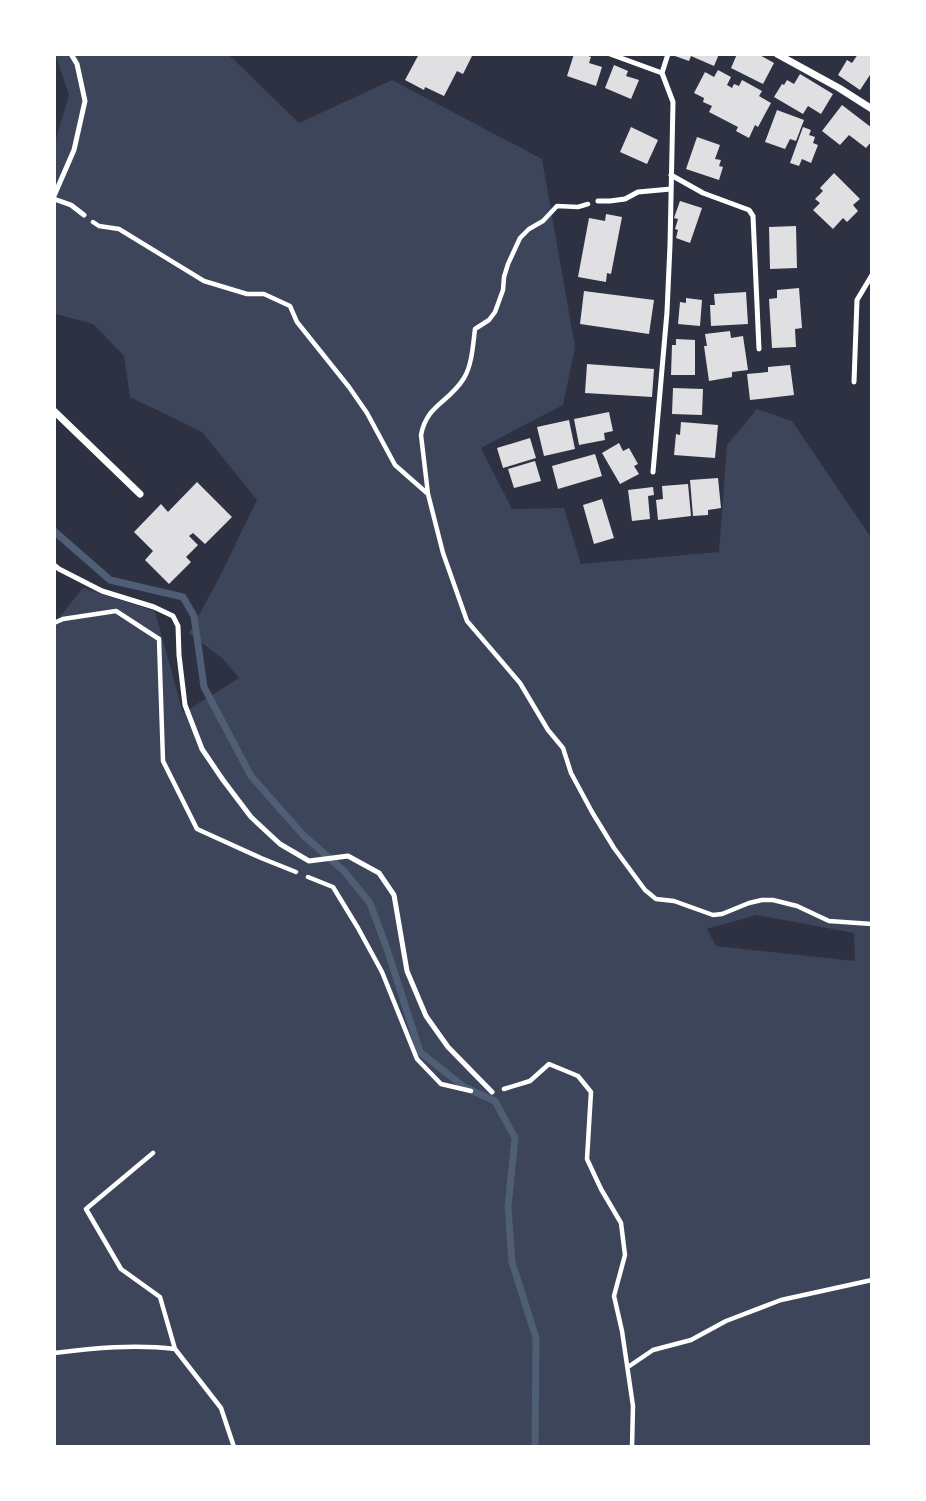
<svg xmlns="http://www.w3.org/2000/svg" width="926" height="1501" font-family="'Fira Sans Condensed',sans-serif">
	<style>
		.green { fill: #3c4559; fill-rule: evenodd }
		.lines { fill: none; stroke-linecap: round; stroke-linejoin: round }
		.stream { stroke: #4f5d75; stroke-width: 7 }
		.building { fill: #e0e0e3 }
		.path { stroke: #fff; stroke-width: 4.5 }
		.service { stroke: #fff; stroke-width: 5 }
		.minor { stroke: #fff; stroke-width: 7 }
	</style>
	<rect width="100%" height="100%" fill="#2d3142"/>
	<!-- green -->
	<path class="green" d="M55 54H228L299 123 392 80 542 159 575 347 563 405 481 448 512 509 564 508 581 564 719 552 727 445 757 409 792 421 872 539V1447H54V624L83 588 155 611 183 713 239 678 223 659 189 633 217 582 257 500 202 432 130 397 124 356 93 324 56 314 54 316V146L69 95ZM756 915 854 933 855 961 716 946 707 929Z"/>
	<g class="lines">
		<!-- stream -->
		<path class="stream" d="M54 531 110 580 183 597 194 616 204 687 251 776 303 835 344 871 370 903 387 949 420 1052 464 1087 495 1101 515 1138 508 1206 512 1262 536 1338 535 1447"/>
	</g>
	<!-- building -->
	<path class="building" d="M419 54H473L463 74 457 71 444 96 425 87 424 90 405 80Z
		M574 54H583L591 57 589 63 602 67 596 86 567 76Z
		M686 54H719L714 66 691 56 689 61 672 55Z
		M737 54H758L774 63 763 84 731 68Z
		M858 54H868L872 57V72L860 90 838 75 847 60 852 63Z
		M614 65 628 71 626 76 639 80 631 99 605 88Z
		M718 70 731 77 727 85 732 88 734 84 739 86 742 80 762 91 759 96 771 103 758 127 755 125 749 138 736 131 738 127 709 112 712 106 703 102 704 98 694 93 705 72 714 77Z
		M800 74 833 94 821 114 808 106 803 114 774 97 782 84 784 85 787 80 794 84Z
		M842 105 872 128V141L866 148 849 135 840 145 822 131Z
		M777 110 804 120 796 141 790 139 785 149 765 142Z
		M631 127 658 140 647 164 620 152Z
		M803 127 811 130 809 135 815 137 813 143 818 145 811 163 802 159 799 166 790 163Z
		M697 137 720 145 715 159 721 160 719 166 723 167 719 180 686 169Z
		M834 173 860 199 853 205 858 211 847 222 843 218 833 229 813 210 820 203 815 199 823 191 820 188Z
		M680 201 702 208 690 243 676 238 678 230 675 229 678 219 674 218Z
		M606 214 622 217 611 274 607 273 606 282 578 277 589 218 605 221Z
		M796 226 797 268 770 269 769 227Z
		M799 288 802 328 795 329 796 347 772 348 769 299 777 298V290Z
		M584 291 654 300 649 334 580 324Z
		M746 292 748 324 711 326 710 305H715L714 294Z
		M686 298 702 300 700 326 678 324 680 302 686 303Z
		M730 331 731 338 743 336 748 370 732 372V377L709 381 704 346H707L705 334Z
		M676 339 695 340V375H671L672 345H676Z
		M587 364 654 369 652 397 585 393Z
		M790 365 794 395 750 400 747 374 768 372V367Z
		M673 388 703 389 702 415 672 414Z
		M609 412 613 431 604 433 605 440 579 445 574 419Z
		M569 420 575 449 544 456 537 427Z
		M681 422 718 425 715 458 674 455 676 434 680 435Z
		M530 438 536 458 503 468 497 448Z
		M619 443 623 451 629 448 638 464 634 466 639 474 620 484 602 453Z
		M595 454 602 476 558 489 552 466Z
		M535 461 541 481 514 488 508 469Z
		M718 478 721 508 708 510V515L693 516 690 480Z
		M197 482 232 517 205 544 193 533 189 536 198 545 186 557 191 562 169 584 145 560 153 551 134 532 161 504 168 512Z
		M688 484 691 516 658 520 656 500 663 499 662 486Z
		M653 487 654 495 648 496 650 519 632 521 628 490Z
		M602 499 614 538 594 544 583 505Z"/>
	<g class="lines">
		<!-- path -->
		<path class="path" d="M93 222 99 226 119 229 204 281 247 294H264L290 306 297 322 349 387 367 413 395 465 428 494 443 553 467 621 520 683 548 730 563 748 571 773 592 812 614 848 645 890 656 899 674 901 713 915 722 914 749 903 762 900H773L797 906 829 921 872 924
			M428 494 421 435C427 404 449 403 464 378 472 365 473 345 475 329L489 320 495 312 503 290 504 277 508 264 520 238 529 229 543 221 557 206 578 207 588 204
			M54 623 63 619 116 611 159 639 163 761 197 829 261 858 296 872
			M308 877 333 887 358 928 382 972 417 1059 441 1084 471 1091
			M504 1089 530 1081 549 1064 578 1076 591 1092 587 1159 601 1189 621 1223 625 1255 614 1296 622 1331 633 1406 632 1447
			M153 1153 86 1209 121 1269 160 1297 175 1349
			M54 1353C94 1348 135 1344 175 1349L221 1408 234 1447
			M628 1367 653 1350 691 1340 726 1321 781 1300 872 1280"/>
		<!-- service -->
		<path class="service" d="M610 54 662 73
			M671 175 703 193 749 210 753 216 759 349
			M54 196 74 150 85 101 77 64 71 54
			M54 199 71 205 84 215
			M598 201H610L625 199 638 192 671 189
			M854 382 857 300 872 275
			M653 472 667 312 670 245 673 102 662 73 668 54
			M54 565 59 569 102 591 154 607 173 616 178 626 179 655 185 705 202 749 223 780 251 817 280 844 309 861 348 856 379 873 394 895 407 971 426 1016 448 1047 492 1092"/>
		<!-- minor -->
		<path class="minor" d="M777 54 839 88 872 109
			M54 411 140 494"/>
	</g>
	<!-- border -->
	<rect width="926" height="1501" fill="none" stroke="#ffffff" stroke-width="112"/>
</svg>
